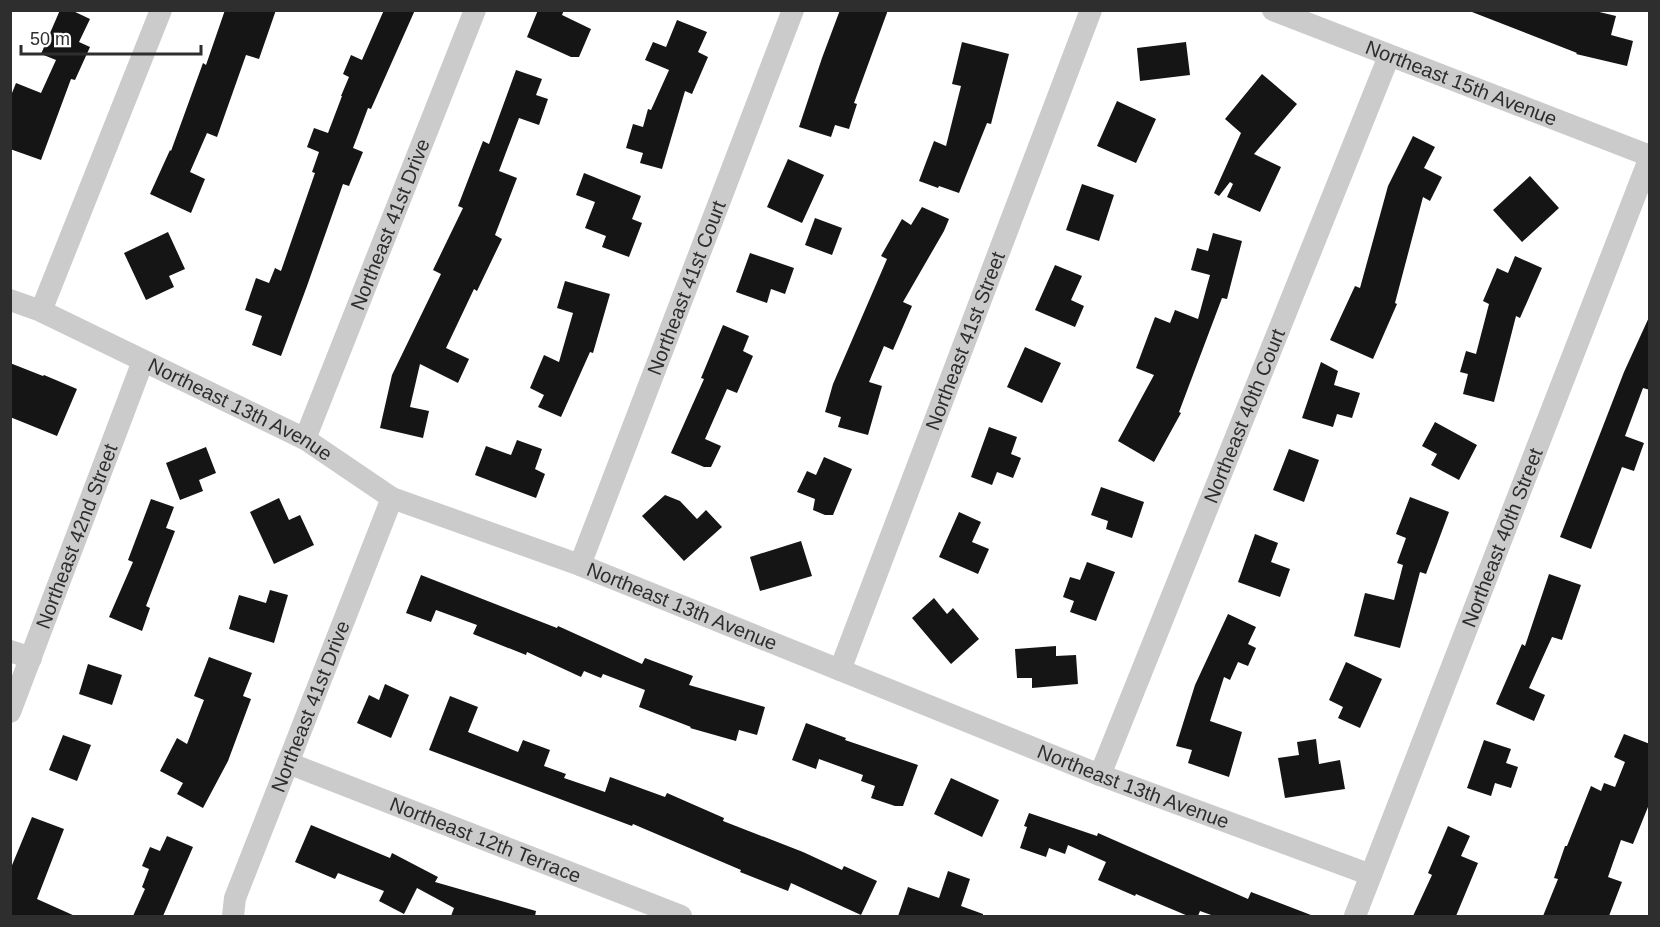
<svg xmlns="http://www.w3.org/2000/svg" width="1660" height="927" font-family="Arial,sans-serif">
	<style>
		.building { fill: #151515 }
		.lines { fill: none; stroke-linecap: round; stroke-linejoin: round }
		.minor { stroke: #cbcbcb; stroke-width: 22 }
		.labels { text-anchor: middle; stroke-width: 6; stroke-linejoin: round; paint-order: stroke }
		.street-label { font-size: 20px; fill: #2e2e2e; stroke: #fff }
	</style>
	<rect width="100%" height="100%" fill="#fff"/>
	<!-- building -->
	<path class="building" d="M60 10H71L90 19 79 42 90 47 75 80 71 79 41 160 10 149V98L16 83 41 93 56 60 41 54Z
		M225 10H276L259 59 246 55 217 137 207 133 190 172 205 179 191 213 150 194 170 150 171 151 203 63 206 65Z
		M384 10H415L371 109 368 108 353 148 363 152 349 186 343 184 307 286 281 356 252 345 262 316 245 310 256 278 269 283 275 268 281 271 315 173 312 172 319 152 307 147 314 128 328 133 342 96H341L349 77 343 74 351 55 362 60Z
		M538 10H564L562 15 591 29 579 57H571L527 37Z
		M840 10H888L854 103 857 104 849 129 835 125 831 137 799 127 822 58Z
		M1472 10H1591L1616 16 1611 35 1633 41 1627 66 1576 54 1577 53 1472 12Z
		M677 20 707 32 698 52 708 57 692 94 685 91 662 169 640 163 643 153 626 148 633 124 643 127 648 109 651 110 669 70 645 60 653 42 666 47Z
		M962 42 1009 54 991 124 987 123 959 193 939 186 938 188 919 181 934 141 946 146 961 86 952 84Z
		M1186 42 1190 75 1140 81 1137 48Z
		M516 70 542 79 536 95 548 99 539 125 519 118 499 171 517 178 495 235 502 239 477 291 474 289 446 348 469 359 458 383 420 364 410 407 429 411 423 438 380 428 392 375 441 274 433 270 463 208 458 206 483 141 489 144Z
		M1262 74 1297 104 1254 154 1281 167 1260 212 1227 197 1233 184 1230 182 1219 196 1214 193 1241 133 1225 119Z
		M1117 101 1156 119 1136 163 1097 146Z
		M1413 136 1435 147 1424 168 1442 177 1430 201 1423 197 1395 303 1397 304 1373 359 1330 340 1355 286 1360 288 1388 186Z
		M788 159 824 175 802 223 767 207Z
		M584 173 641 196 632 219 642 223 629 257 602 247 606 236 585 228 595 202 576 195Z
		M1530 176 1559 208 1522 242 1493 210Z
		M1082 184 1114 195 1099 241 1066 230Z
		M922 207 949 219 944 231 903 302 912 306 893 350 884 346 869 382 882 386 868 435 838 427 841 417 825 412 833 384 887 259 881 256 902 219 911 225Z
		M815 218 842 228 832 255 805 245Z
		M168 232 185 269 169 276 174 287 146 300 124 253Z
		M1213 233 1242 241 1227 299 1222 298 1179 412 1181 413 1154 462 1118 441 1154 375 1136 368 1155 317 1170 323 1175 310 1198 319 1210 275 1191 270 1197 248 1208 251Z
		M750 253 794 268 785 294 771 289 767 303 736 292Z
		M1515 256 1542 268 1520 318 1516 316 1494 402 1463 394 1468 374 1460 372 1466 351 1476 354 1489 304 1483 301 1497 268 1508 273Z
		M1055 265 1082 276 1071 300 1084 306 1075 327 1035 310Z
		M565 281 610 294 593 353 590 352 561 417 538 407 544 395 530 388 544 355 559 362 573 313 557 308Z
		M1650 315V390L1643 388 1625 436 1644 443 1634 471 1622 467 1591 549 1560 537 1624 372Z
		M723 325 749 336 743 351 753 356 737 393 727 389 705 439 721 446 711 467H704L671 453 704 379 701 378Z
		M1025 347 1061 363 1042 403 1007 387Z
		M1321 362 1338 371 1334 385 1360 393 1352 418 1337 414 1333 427 1302 418Z
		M10 363 43 376 44 375 77 389 57 436 10 417Z
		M1435 422 1477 445 1459 480 1431 465 1437 454 1422 446Z
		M989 427 1017 437 1011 454 1021 458 1013 478 997 472 992 485 971 477Z
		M517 440 542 449 535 469 545 474 536 498 475 475 486 446 511 455Z
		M206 447 216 473 199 480 203 491 180 500 166 463Z
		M1289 449 1319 460 1304 502 1273 490Z
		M824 457 852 469 833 515H825L813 510 815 499 797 492 807 471 816 475Z
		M1101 487 1144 502 1132 538 1106 529 1108 521 1091 515Z
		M665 495 680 501 697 519 706 510 722 527 684 561 642 516Z
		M1410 497 1449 512 1426 574 1420 572 1400 648 1354 636 1365 593 1394 600 1403 565 1397 563 1406 538 1396 534Z
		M279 498 289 520 300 515 314 545 274 564 250 512Z
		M151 499 174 507 166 528 175 531 146 606 150 608 142 631 109 617 133 562 128 560Z
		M959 512 981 522 972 542 989 549 978 574 939 557Z
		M1255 534 1278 543 1271 562 1290 569 1280 597 1238 582Z
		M801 541 812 576 760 591 750 557Z
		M1087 562 1115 572 1096 621 1070 612 1074 601 1063 597 1070 577 1080 580Z
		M1549 574 1581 585 1562 640 1552 637 1529 688 1545 695 1534 721 1496 704 1522 644 1525 646Z
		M421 575 557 628 558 626 642 664 645 658 693 676 689 685 765 707 757 735 739 730 736 741 690 728 691 727 639 707 645 690 603 674 601 678 584 671 581 677 527 652 526 655 473 634 477 625 436 610 431 622 406 613Z
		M270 590 288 595 274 643 229 629 239 595 266 603Z
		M934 598 947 614 953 608 979 639 951 664 912 618Z
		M1228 614 1256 627 1248 644 1256 648 1248 666 1238 662 1230 680 1224 677 1210 721 1242 732 1229 777 1188 763 1192 750 1176 746 1195 685Z
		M1056 646V656L1076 655 1078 684 1032 688V678H1017L1015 649Z
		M209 657 252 673 243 696 251 699 228 761 203 808 177 794 183 783 160 771 177 738 187 744 204 700 194 696Z
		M1346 662 1382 679 1360 728 1338 718 1343 707 1329 700Z
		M88 664 122 675 112 705 79 694Z
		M385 684 409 695 391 738 357 723 369 695 379 700Z
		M450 696 478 707 468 732 518 752 523 740 550 750 544 766 566 774 564 778 605 792 610 777 665 797 667 793 724 818 723 821 803 852 842 870 844 866 877 881 861 915 791 883 788 891 740 872 741 870 633 824 632 826 429 750Z
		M806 723 846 738 845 740 918 765 903 806H895L871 798 875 786 861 781 863 775 819 759 816 769 792 760Z
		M1624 734 1650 744V802L1633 844 1621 840 1608 877 1622 882 1609 916H1543L1558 879 1554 878 1565 846H1567L1591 786 1601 791 1604 783 1615 787 1625 762 1614 757Z
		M63 735 91 745 77 781 49 770Z
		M1316 739 1319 764 1340 760 1345 789 1285 798 1278 758 1299 755 1297 742Z
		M1484 740 1511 749 1506 763 1518 767 1511 788 1495 783 1491 796 1467 788Z
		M951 778 999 800 982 837 934 814Z
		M1029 813 1097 836 1098 833 1248 899 1251 892 1311 915V916H1214L1200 911 1198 916H1188L1136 894 1135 896 1098 880 1106 862 1068 845 1065 854 1049 848 1046 857 1020 848 1027 827 1024 826Z
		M32 817 64 829 37 899 75 916H10V870Z
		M311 825 390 858 392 853 438 877 435 882 536 911 535 916H451L454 908 417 888 404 914 379 901 384 891 338 873 335 879 295 862Z
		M1448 826 1470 836 1461 856 1478 863 1456 916H1413L1432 875 1428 873Z
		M167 836 193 847 163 916H133L145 889 142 887 149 869 142 866 150 847 160 851Z
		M948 871 970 879 961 906 983 914V916H898L908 887 939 898Z"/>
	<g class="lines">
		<!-- minor -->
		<g class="minor">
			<path id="s1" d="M1273 10 1650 156"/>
			<path id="s2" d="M10 300 41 311 305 439 392 498 580 565 1100 775 1371 875"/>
			<path d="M41 311 161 10"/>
			<path id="s3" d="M305 439 475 10"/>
			<path id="s4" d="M580 565 793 10"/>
			<path d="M10 651 31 658"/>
			<path id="s5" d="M840 670 1091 10"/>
			<path id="s6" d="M10 712 143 361"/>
			<path id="s7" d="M288 763 681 916"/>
			<path id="s8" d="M1100 775 1389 56"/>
			<path id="s9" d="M233 916 235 898 392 498"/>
			<path id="s10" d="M1355 916 1650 157"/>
		</g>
	</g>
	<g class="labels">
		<!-- street labels -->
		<g class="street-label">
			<text dy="7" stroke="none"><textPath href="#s1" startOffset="202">Northeast 15th Avenue</textPath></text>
			<text dy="7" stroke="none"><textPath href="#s3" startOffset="231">Northeast 41st Drive</textPath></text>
			<text dy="7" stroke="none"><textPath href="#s4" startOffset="297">Northeast 41st Court</textPath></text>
			<text dy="7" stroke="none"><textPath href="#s5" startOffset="352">Northeast 41st Street</textPath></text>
			<text dy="7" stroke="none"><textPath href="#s2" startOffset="255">Northeast 13th Avenue</textPath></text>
			<text dy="7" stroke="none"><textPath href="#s8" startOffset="387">Northeast 40th Court</textPath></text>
			<text dy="7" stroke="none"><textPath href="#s6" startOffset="188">Northeast 42nd Street</textPath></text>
			<text dy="7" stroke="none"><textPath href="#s10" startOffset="406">Northeast 40th Street</textPath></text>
			<text dy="7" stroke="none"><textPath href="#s2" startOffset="741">Northeast 13th Avenue</textPath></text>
			<text dy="7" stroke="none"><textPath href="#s9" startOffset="224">Northeast 41st Drive</textPath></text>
			<text dy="7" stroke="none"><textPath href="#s2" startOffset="1227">Northeast 13th Avenue</textPath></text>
			<text dy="7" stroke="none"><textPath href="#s7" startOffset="212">Northeast 12th Terrace</textPath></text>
		</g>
	</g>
	<!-- border -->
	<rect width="1660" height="927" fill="none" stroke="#2e2e2e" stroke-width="24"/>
	<!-- scale -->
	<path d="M21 45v9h180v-9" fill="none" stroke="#2e2e2e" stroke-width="3"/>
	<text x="30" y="45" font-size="18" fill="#2e2e2e" stroke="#ffffff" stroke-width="4.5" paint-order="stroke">50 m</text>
</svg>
